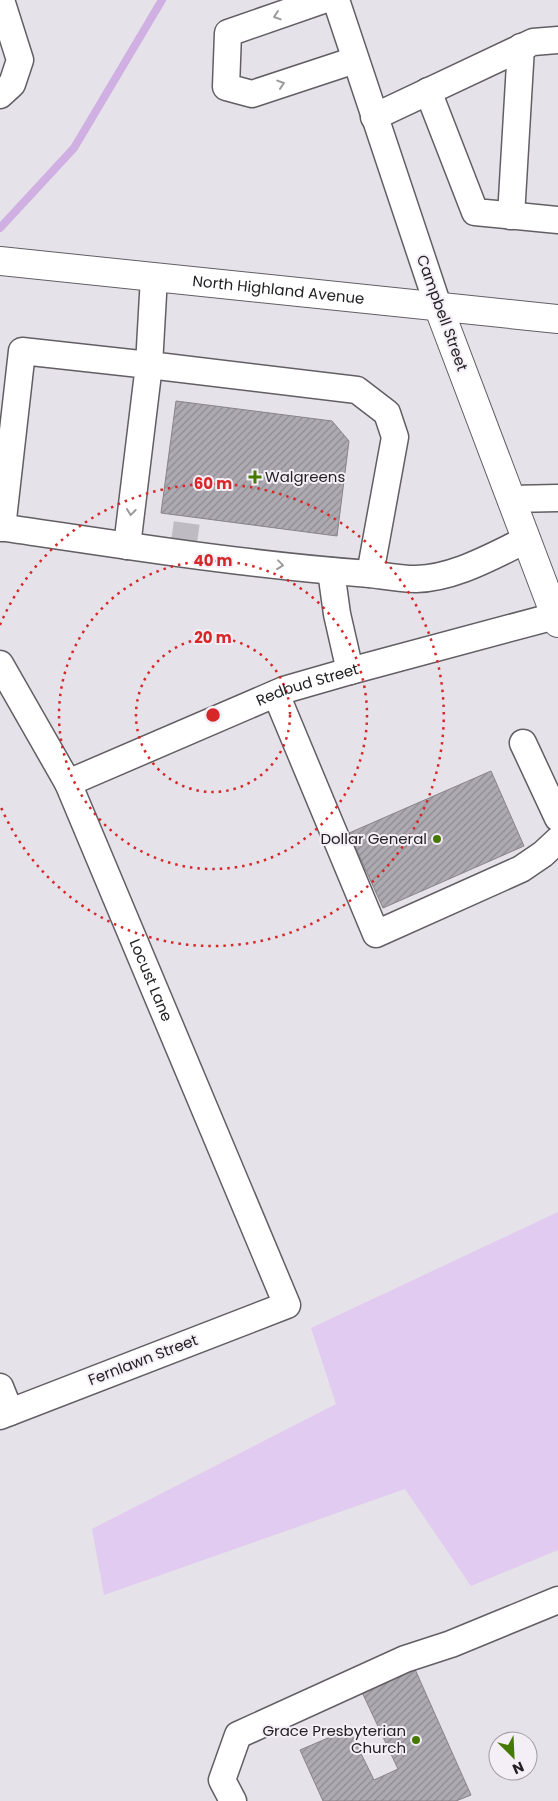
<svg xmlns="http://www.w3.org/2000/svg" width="558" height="1801" font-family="Poppins,sans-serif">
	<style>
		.green { fill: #e1cbf0 }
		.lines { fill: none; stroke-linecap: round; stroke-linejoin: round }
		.stream { stroke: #d0afe3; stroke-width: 8 }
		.building { fill: url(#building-hatch); stroke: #88848a }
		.minor-tunnel { stroke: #bfbbc2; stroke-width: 26; stroke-dasharray: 26 13; stroke-linecap: butt }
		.minor-casing { stroke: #625e64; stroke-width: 29 }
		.major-casing { stroke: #625e64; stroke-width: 30 }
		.minor { stroke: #fff; stroke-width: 26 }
		.major { stroke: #fff; stroke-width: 28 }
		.oneway { stroke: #9c9b9c }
		.ring { fill: none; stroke: #d62828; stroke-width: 2.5; stroke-dasharray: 2.5 5 }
		.poi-dot { fill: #467903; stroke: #f4eff7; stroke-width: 2 }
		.labels { text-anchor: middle; stroke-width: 4; stroke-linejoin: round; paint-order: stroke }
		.street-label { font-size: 15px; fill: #232124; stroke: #f4eff7 }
		.poi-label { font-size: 15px; fill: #232124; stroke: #f4eff7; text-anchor: end }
		.centre { fill: #d62828; stroke: #f4eff7; stroke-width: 2.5 }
		.ring-label { font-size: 15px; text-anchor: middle; font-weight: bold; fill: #d62828; stroke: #f4eff7; stroke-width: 4; stroke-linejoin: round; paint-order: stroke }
	</style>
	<defs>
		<pattern id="building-hatch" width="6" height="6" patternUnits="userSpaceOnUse" patternTransform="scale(1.25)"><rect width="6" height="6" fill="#aeaab1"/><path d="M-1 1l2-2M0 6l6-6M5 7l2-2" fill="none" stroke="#8d8a90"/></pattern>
	</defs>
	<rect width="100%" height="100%" fill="#e6e2e9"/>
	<!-- green -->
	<path class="green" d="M558 1212V1550L471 1586 405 1489 104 1595 92 1529 336 1404 311 1328Z"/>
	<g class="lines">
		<!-- stream -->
		<path class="stream" d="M0 228 74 148 162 0"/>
	</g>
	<!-- building -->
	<path class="building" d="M176 401 332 421 349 441 337 536 161 513Z
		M491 771 524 846 383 908 349 833Z
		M414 1667 471 1795 456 1801H323L300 1750 349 1729 374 1780 398 1769 361 1690Z"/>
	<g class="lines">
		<!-- minor-tunnel -->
		<path class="minor-tunnel" d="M172 534 207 539"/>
		<defs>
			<g id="minor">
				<path d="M323 0 228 33 226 87 252 94 355 60"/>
				<path d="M336 0 438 306"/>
				<path d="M428 91 475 212 558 220"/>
				<path d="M0 95 12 84 20 60 1 0"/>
				<path d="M374 117 533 42 558 40"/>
				<path d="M511 216 521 47"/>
				<path d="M154 277 149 365 357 390 387 413 395 437 370 574C385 576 401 579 416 579 455 578 492 556 526 540"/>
				<path d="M511 499 558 498"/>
				<path d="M0 527C123 545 246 565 370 574"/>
				<path d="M2 528 22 351 149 365 127 546"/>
				<path d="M331 571 337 614 350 671"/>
				<path id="s1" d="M0 664 68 783 287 1305 0 1416"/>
				<path d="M276 694 376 934 521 869 543 854 558 840"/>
				<path d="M523 743 558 818"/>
				<path id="s2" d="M68 783 284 690 350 671 555 616"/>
				<path d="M0 1387 10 1412"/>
				<path d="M233 1801 222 1780 238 1735 405 1659 451 1644 558 1600"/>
			</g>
			<g id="major">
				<path id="s3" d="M0 261 558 319"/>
				<path d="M438 306 558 623"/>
			</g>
		</defs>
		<!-- minor casing -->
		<use href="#minor" class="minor-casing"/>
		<!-- major casing -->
		<use href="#major" class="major-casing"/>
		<!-- minor -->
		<use href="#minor" class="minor"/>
		<!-- major -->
		<use href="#major" class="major"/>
	</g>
	<!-- one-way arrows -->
	<defs><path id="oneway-chevron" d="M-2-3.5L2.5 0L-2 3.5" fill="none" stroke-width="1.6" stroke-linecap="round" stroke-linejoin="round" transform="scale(1.25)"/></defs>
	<g class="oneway">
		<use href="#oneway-chevron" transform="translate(277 16) rotate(161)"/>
		<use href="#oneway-chevron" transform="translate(281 84) rotate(-18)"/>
		<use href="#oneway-chevron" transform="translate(131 512) rotate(97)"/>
		<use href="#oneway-chevron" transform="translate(280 565) rotate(7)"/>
	</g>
	<!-- distance rings -->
	<g class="ring">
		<circle cx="213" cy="715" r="77"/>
		<circle cx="213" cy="715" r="154"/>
		<path d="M0 625A231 231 0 1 1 0 805"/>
	</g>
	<!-- markers -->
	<g class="poi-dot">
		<path d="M252.5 469.5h5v5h5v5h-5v5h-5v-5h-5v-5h5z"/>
		<circle cx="437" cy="839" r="5"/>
		<circle cx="416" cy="1740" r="5"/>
	</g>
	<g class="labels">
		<!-- street labels -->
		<g class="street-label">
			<text dy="5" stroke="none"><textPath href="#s3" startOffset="280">North Highland Avenue</textPath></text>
			<text transform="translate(442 313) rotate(70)" y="5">Campbell Street</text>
			<text dy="5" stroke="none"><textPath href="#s2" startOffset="259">Redbud Street</textPath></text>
			<text dy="5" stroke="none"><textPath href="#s1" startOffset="351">Locust Lane</textPath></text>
			<text transform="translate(143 1360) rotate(-21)" y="5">Fernlawn Street</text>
		</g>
		<!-- poi labels -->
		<g class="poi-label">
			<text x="265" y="482" text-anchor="start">Walgreens</text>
			<text x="427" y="844">Dollar General</text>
			<text x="406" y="1736">Grace Presbyterian<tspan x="406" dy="17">Church</tspan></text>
		</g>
	</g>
	<circle cx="213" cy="715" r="8" class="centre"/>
	<g class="ring-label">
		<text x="213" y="489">60 m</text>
		<text x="213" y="566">40 m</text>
		<text x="213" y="643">20 m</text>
	</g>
	<!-- north arrow -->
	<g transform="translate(513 1756) rotate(156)"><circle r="24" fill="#f4eff7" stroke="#a09da3"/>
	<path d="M0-4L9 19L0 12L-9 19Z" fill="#467903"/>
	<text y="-8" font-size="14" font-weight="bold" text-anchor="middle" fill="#232124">N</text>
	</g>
</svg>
